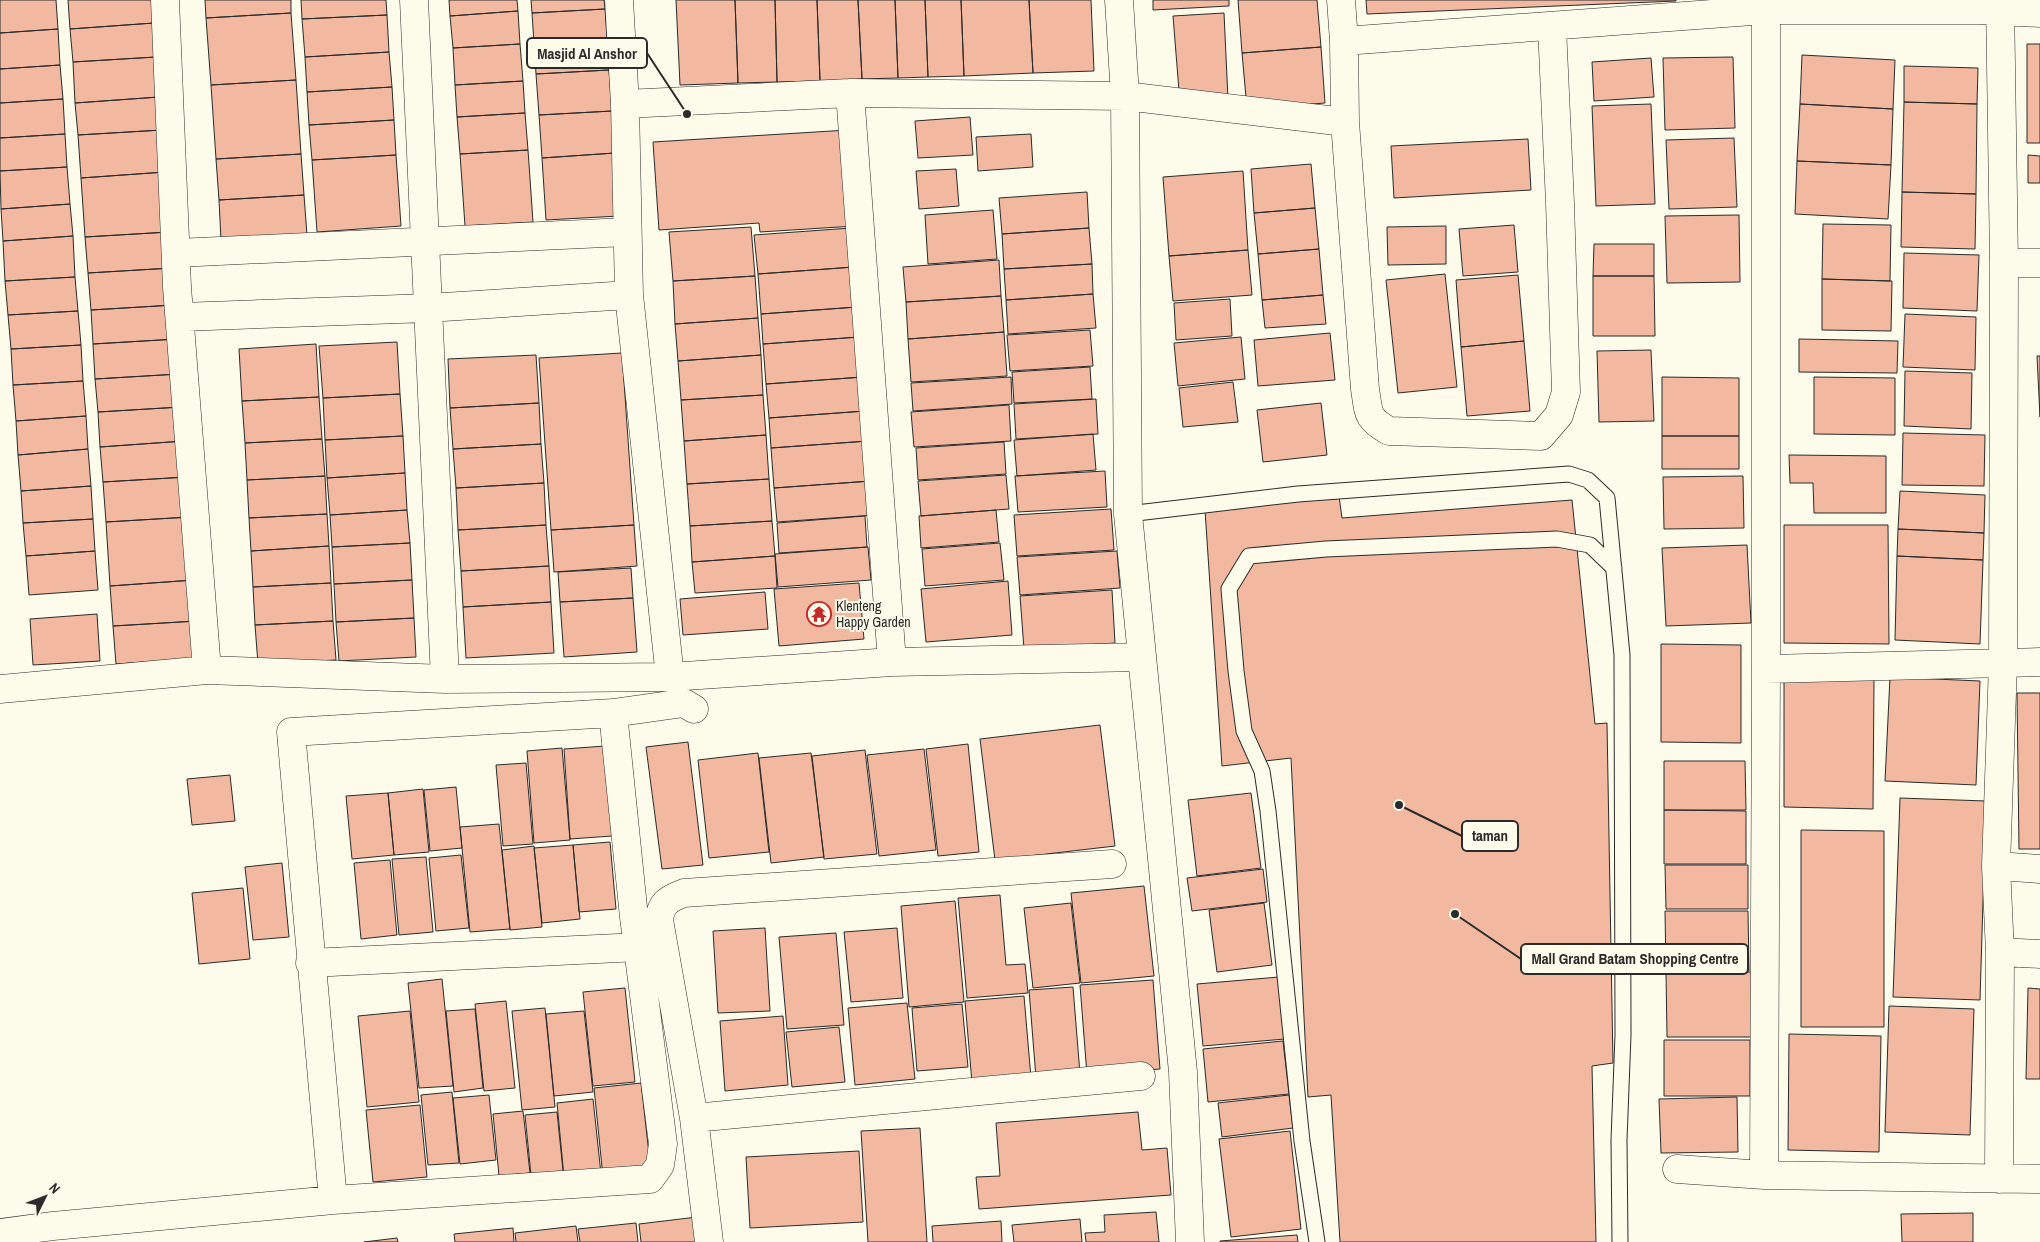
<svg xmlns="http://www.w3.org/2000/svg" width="2040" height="1242" font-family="'Archivo Narrow',sans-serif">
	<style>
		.building { fill: #f2b8a0; stroke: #2b2b2b }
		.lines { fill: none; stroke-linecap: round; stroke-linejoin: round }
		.lane-casing { stroke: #2b2b2b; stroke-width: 17 }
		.street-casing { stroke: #2b2b2b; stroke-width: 29 }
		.lane { stroke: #fdfbea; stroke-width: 15 }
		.street { stroke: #fdfbea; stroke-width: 28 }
		.labels { text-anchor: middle; stroke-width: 4; stroke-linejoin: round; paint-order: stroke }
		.poi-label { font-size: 14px; fill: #2b2b2b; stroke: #fdfbea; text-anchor: start }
		.leader { fill: none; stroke: #2b2b2b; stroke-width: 2 }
		.callout-dot { fill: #2b2b2b; stroke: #fdfbea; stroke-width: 2 }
		.callout { fill: #fdfbea; stroke: #2b2b2b; stroke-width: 2 }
		.callout-label { font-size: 15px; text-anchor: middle; font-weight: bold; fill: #2b2b2b }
	</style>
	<rect width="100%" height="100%" fill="#fdfbea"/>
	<!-- building -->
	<path class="building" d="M0 0H56L58 29 0 33Z
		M68 0H152L154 23 70 29Z
		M205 0H291V13L206 18Z
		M301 0H386L387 15 302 19Z
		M449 0H517L518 11 450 16Z
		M531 0H604L605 9 532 13Z
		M676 0H735L738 83 680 85Z
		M735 0H775L777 82 738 83Z
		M775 0H817L820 81 777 82Z
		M817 0H858L862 79 820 81Z
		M858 0H895L898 78 862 79Z
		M895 0H925L928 77 898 78Z
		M925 0H961L964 76 928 77Z
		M961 0H1029L1033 73 964 76Z
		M1029 0H1091L1094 71 1033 73Z
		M1153 0H1229V6L1153 10Z
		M1238 0H1317L1321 47 1242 53Z
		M1366 0H1676V1L1367 14Z
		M605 9 609 70 536 74 532 13Z
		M518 11 520 44 453 48 450 16Z
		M291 13 296 80 211 85 206 18Z
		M1224 13 1228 99 1179 91 1173 16Z
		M387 15 389 52 305 57 302 19Z
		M154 23 156 57 73 62 70 29Z
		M58 29 60 65 0 69V33Z
		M520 44 523 81 455 85 453 48Z
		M2027 44H2040V143H2027Z
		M1321 47 1325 103 1247 109 1242 53Z
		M389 52 392 87 307 92 305 57Z
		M1802 55 1895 60 1893 109 1800 104Z
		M156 57 159 97 75 103 73 62Z
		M1733 57 1735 128 1665 130 1663 58Z
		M1651 58 1654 97 1594 101 1592 62Z
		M60 65 63 99 0 103V69Z
		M1904 66 1978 68 1977 104 1904 102Z
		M609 70 612 111 539 115 536 74Z
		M296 80 301 154 216 159 211 85Z
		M523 81 525 113 457 117 455 85Z
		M392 87 394 120 309 125 307 92Z
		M159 97 162 130 78 135 75 103Z
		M63 99 65 134 0 138V103Z
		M1904 102 1977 104 1976 194 1902 192Z
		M1651 104 1655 204 1596 206 1592 106Z
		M1800 104 1893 109 1891 165 1797 161Z
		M612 111 615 153 542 158 539 115Z
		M525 113 528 150 460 154 457 117Z
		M970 117 973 155 918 158 915 121Z
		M394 120 396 155 312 160 309 125Z
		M162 130 165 172 81 178 78 135Z
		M848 130 855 226 760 232 759 223 659 230 653 142Z
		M65 134 67 167 0 171V138Z
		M1031 134 1033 167 978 171 976 137Z
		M1734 138 1737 207 1669 209 1666 140Z
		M1528 139 1531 190 1394 198 1391 146Z
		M528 150 533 222 465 226 460 154Z
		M615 153 619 216 546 220 542 158Z
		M301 154 304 195 219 200 216 159Z
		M396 155 401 226 317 232 312 160Z
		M2028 155 2040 156V183H2028Z
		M1797 161 1891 165 1888 219 1795 214Z
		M1311 164 1315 208 1254 213 1251 169Z
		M67 167 70 204 1 209 0 171Z
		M956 169 959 206 919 209 916 171Z
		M1243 171 1248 250 1169 256 1163 177Z
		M165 172 169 232 85 237 81 178Z
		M1087 192 1089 228 1002 234 999 198Z
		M1902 192 1976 194 1975 249 1901 247Z
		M304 195 307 235 221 240 219 200Z
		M70 204 73 236 3 241 1 209Z
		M1315 208 1319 249 1258 254 1254 213Z
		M993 210 997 259 928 264 925 215Z
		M1739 215 1740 282 1667 283 1665 216Z
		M1823 224 1891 225 1890 281 1822 279Z
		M1514 225 1518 272 1463 276 1459 229Z
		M1446 226V264L1388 265 1387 227Z
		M751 227 755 276 673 281 669 232Z
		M851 228 854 267 758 274 754 235Z
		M1089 228 1092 264 1004 269 1002 234Z
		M169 232 172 268 88 273 85 237Z
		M73 236 75 277 5 281 3 241Z
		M1594 244H1654V276H1593Z
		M1319 249 1323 295 1262 300 1258 254Z
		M1248 250 1252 295 1173 301 1169 256Z
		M1904 253 1979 255 1977 311 1903 308Z
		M999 260 1001 296 906 302 903 267Z
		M1092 264 1093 294 1006 300 1004 269Z
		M854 267 857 307 761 314 758 274Z
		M172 268 174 305 91 310 88 273Z
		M1445 274 1457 387 1398 393 1386 280Z
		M1518 275 1524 341 1461 347 1456 280Z
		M755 276 758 318 675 324 673 281Z
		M1593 276H1654L1655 336H1593Z
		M75 277 78 311 8 315 5 281Z
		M1822 279 1892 281 1891 331 1822 330Z
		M1093 294 1096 328 1008 334 1006 300Z
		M1323 295 1326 324 1265 328 1262 300Z
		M1001 296 1004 332 908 339 906 302Z
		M1230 299 1232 336 1176 340 1174 303Z
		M174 305 177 339 93 344 91 310Z
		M857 307 859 337 763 344 761 314Z
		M78 311 81 345 11 349 8 315Z
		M1905 314 1976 317 1975 370 1903 367Z
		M758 318 761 355 678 361 675 324Z
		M1090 330 1093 366 1010 371 1007 335Z
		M1004 332 1007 376 911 382 908 339Z
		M1330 333 1335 380 1258 386 1254 340Z
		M859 337 863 377 766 384 763 344Z
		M1241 337 1245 379 1178 386 1174 343Z
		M177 339 179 374 95 379 93 344Z
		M1799 339 1898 341 1897 373 1799 372Z
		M1524 341 1530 411 1467 416 1461 347Z
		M397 342 400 394 323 398 319 346Z
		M316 344 319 397 242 401 239 349Z
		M81 345 83 381 13 385 11 349Z
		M1651 350 1654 421 1599 422 1597 351Z
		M622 353 634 525 551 530 539 358Z
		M536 355 539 403 450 408 448 359Z
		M761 355 763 395 681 400 678 361Z
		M2037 356H2040V417Z
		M1090 367 1092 399 1014 403 1012 372Z
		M1905 371 1972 373 1971 429 1904 426Z
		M179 374 181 407 98 412 95 379Z
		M863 377 865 411 769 418 766 384Z
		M1011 377 1012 404 913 411 911 383Z
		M1662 377 1739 378V436H1662Z
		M1814 377 1895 378V435L1814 434Z
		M83 381 86 416 16 421 13 385Z
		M1233 382 1238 422 1183 427 1179 388Z
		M400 394 403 436 325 440 323 398Z
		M763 395 766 435 684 441 681 400Z
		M319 397 322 439 245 443 242 401Z
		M1096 399 1098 434 1016 439 1014 404Z
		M539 403 541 444 453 449 450 408Z
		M1321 403 1327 455 1263 462 1257 410Z
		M1009 405 1011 441 914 447 911 412Z
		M181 407 184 441 100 447 98 412Z
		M865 411 868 441 771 448 769 418Z
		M86 416 88 449 18 455 16 421Z
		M1903 433 1985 435 1984 486 1902 485Z
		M1093 434 1096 470 1017 476 1014 440Z
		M766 435 769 479 687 484 684 441Z
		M403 436 405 473 327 478 325 440Z
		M1662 436H1739V469H1662Z
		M322 439 325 476 247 480 245 443Z
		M184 441 187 477 103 482 100 447Z
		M868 441 871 481 774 488 771 448Z
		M1004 442 1006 474 918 480 916 448Z
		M541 444 544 483 456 488 453 449Z
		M88 449 91 486 21 491 18 455Z
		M1789 455 1886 456V513H1814L1813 483H1790Z
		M1105 471 1107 507 1018 512 1015 476Z
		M405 473 407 510 330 515 327 478Z
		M1006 475 1009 509 921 516 918 481Z
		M325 476 327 514 249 518 247 480Z
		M1743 476 1744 528 1664 529 1663 477Z
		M187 477 190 517 106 522 103 482Z
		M769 479 772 521 690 526 687 484Z
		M871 481 874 515 777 522 774 488Z
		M544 483 546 525 458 530 456 488Z
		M91 486 93 519 23 523 21 491Z
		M1900 491 1985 495 1984 533 1898 529Z
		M1339 496 1342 518 1572 500 1595 724 1607 723 1613 1063 1592 1066 1596 1242H1340L1331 1095 1308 1097 1291 758 1222 766 1205 510Z
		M1111 509 1114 550 1017 556 1014 515Z
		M407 510 410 543 332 547 330 515Z
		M996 510 999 542 921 548 919 516Z
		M327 514 329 546 251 551 249 518Z
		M865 516 867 547 779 553 777 523Z
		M190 517 194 580 110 586 106 522Z
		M93 519 95 551 26 556 23 523Z
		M772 521 775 556 692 562 690 526Z
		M546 525 549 566 461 571 458 530Z
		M634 525 637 566 554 572 551 530Z
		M1784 525H1888L1889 644 1784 643Z
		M1898 529 1984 533 1983 560 1897 556Z
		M410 543 412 580 334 584 332 547Z
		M1000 543 1004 580 925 586 922 549Z
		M1747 545 1751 623 1666 626 1662 548Z
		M329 546 331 583 253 587 251 551Z
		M868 547 871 580 778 587 775 554Z
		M95 551 98 590 29 595 26 556Z
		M1117 551 1120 588 1020 595 1017 557Z
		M775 556 777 588 695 593 692 562Z
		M1897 556 1983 560 1980 644 1895 640Z
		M549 566 551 602 463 607 461 571Z
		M631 568 633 598 560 602 558 572Z
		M194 580 197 621 113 626 110 586Z
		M412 580 414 618 336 622 334 584Z
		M1008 581 1012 635 926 642 921 589Z
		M331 583 333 621 255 625 253 587Z
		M859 583 864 639 779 646 774 589Z
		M1112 590 1115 643 1024 649 1020 596Z
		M765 592 768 629 683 635 680 599Z
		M633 598 637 652 564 657 560 602Z
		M551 602 554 653 466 658 463 607Z
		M97 614 100 661 33 665 30 619Z
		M414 618 416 657 339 661 336 622Z
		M197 621 200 658 116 664 113 626Z
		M333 621 336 660 258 664 255 625Z
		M1661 644 1741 645V743L1661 742Z
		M1890 677 1980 681 1976 785 1885 781Z
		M1784 678 1874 679 1873 809 1784 807Z
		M2017 693H2040V849H2019Z
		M1100 725 1115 846 995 860 980 739Z
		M688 742 703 865 662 869 646 747Z
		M968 744 979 852 938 856 926 749Z
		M605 746 612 836 570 839 564 749Z
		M562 748 570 840 534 843 527 751Z
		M924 749 936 850 879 856 867 755Z
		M865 750 877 854 824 859 812 756Z
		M758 753 769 852 709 858 698 760Z
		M811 753 824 857 771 863 759 758Z
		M1664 761H1745L1746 810H1664Z
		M526 763 533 844 503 846 496 765Z
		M230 775 235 821 192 825 187 779Z
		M456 787 462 848 430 851 424 790Z
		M423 789 429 852 394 855 388 793Z
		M388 793 394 855 352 859 346 796Z
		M1251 793 1261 868 1197 876 1188 800Z
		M1900 798 1986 801 1980 1000 1893 997Z
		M1664 810 1746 811V864H1664Z
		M499 824 510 929 470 932 460 827Z
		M1801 830 1884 831V1027H1801Z
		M610 842 616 909 579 912 573 845Z
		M573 845 580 919 542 923 534 848Z
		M534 846 542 927 510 930 502 850Z
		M461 855 469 928 436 931 429 858Z
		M426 857 433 932 399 935 392 859Z
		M390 860 397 935 361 939 354 863Z
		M282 863 289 937 253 940 245 867Z
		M1665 865H1748V909H1666Z
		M1263 869 1267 902 1192 911 1187 878Z
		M1144 886 1154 976 1081 983 1071 893Z
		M243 888 250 959 199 964 192 893Z
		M1000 895 1006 965 1025 964 1028 993 967 998 958 898Z
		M955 901 964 1002 909 1007 901 906Z
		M1071 903 1080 983 1033 988 1024 908Z
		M1264 903 1272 965 1217 972 1209 910Z
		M1665 911H1748L1749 971H1666Z
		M765 928 770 1011 718 1013 713 931Z
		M897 928 903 998 851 1002 844 932Z
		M836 933 844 1025 787 1029 779 937Z
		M1666 972H1755V1037H1667Z
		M1279 977 1285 1039 1203 1046 1197 984Z
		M442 979 453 1086 419 1088 408 983Z
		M1153 980 1160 1069 1087 1075 1080 985Z
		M1073 987 1080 1074 1036 1078 1029 990Z
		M625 988 635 1082 593 1086 583 992Z
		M2028 988 2040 989V1079H2026Z
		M1024 996 1031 1078 972 1083 965 1001Z
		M506 1001 515 1088 484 1091 475 1004Z
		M907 1003 915 1079 855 1085 848 1008Z
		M962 1004 968 1067 917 1071 912 1008Z
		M1889 1006 1974 1009 1970 1135 1885 1132Z
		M545 1008 555 1107 522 1110 512 1011Z
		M475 1009 483 1088 454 1092 446 1011Z
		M410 1011 419 1102 367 1107 358 1016Z
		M584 1011 593 1092 554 1096 546 1014Z
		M783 1016 788 1085 725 1091 720 1021Z
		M839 1027 845 1082 792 1087 786 1032Z
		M1789 1034 1881 1036 1879 1152 1788 1150Z
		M1664 1040H1750V1096H1664Z
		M1283 1041 1289 1094 1208 1102 1203 1049Z
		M641 1083 651 1172 603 1177 594 1088Z
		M452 1092 459 1163 428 1165 421 1095Z
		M489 1095 496 1160 460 1164 453 1098Z
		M1289 1095 1293 1128 1222 1137 1218 1103Z
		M1737 1097 1738 1152 1661 1153 1659 1099Z
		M593 1099 601 1174 564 1177 557 1103Z
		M420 1105 427 1177 373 1182 366 1110Z
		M523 1111 530 1173 499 1176 493 1114Z
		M557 1112 563 1171 531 1175 525 1115Z
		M1138 1112 1142 1150 1167 1148 1171 1195 979 1209 976 1177 1000 1176 996 1123Z
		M920 1128 927 1242H868L861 1131Z
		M1290 1131 1301 1229 1231 1237 1219 1139Z
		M859 1151 863 1222 750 1228 746 1157Z
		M1156 1212 1159 1242H1086L1085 1233 1105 1232 1104 1215Z
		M1973 1213V1242H1902L1901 1214Z
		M697 1217 700 1242H641L639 1224Z
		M1080 1219 1082 1242H1014L1012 1225Z
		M1001 1221 1002 1242H933L932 1226Z
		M636 1223 638 1242H580L578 1229Z
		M576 1226 578 1242H516L515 1233Z
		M513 1228 514 1242H455L454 1234Z
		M1297 1235 1298 1242H1220V1241Z
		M397 1238 398 1242H364Z"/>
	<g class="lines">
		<defs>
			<path id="lane" d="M1128 514 1298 494 1569 474 1588 480 1607 498 1622 655 1623 1035 1619 1140 1620 1242
				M1317 1242 1302 1141 1268 811 1262 771 1244 731 1236 671 1229 589 1249 556 1326 549 1557 539 1590 545 1614 568"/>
			<path id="street" d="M165 0 177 287 207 670
				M414 0 445 679
				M619 0 625 104 629 295 670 677
				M1119 0 1125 96 1128 514 1183 1072 1190 1242
				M1341 0 1344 41 1345 122 1365 389C1369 413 1366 418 1389 431L1541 436 1559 415 1566 392 1560 203 1552 27
				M1344 41 1766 10H1980L2040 13
				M850 93 892 662
				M625 104 850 93 1125 96 1345 122
				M177 253 626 232
				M2004 263H2040
				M181 317 428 308 629 295
				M1766 669 2040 662
				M0 689 207 670 445 679 670 677 892 662 1141 657
				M1996 866 2040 869
				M2000 952 2040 954
				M310 963 639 947
				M694 1118 1141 1076
				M1677 1169 1764 1175 2040 1179
				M1764 1175 1766 669V0
				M1999 1179 2000 952 1996 866 2003 663 2004 263 2000 0
				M333 1200 291 732 613 713 684 703 694 709
				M0 1233 53 1226 333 1200 650 1179 660 1165 663 1144 634 917 613 713
				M709 1242 694 1118 659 920C661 903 668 899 684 893L1112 864"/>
		</defs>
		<!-- lane casing -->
		<use href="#lane" class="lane-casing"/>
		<!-- street casing -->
		<use href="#street" class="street-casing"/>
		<!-- lane -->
		<use href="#lane" class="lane"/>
		<!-- street -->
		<use href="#street" class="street"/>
	</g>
	<!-- icons -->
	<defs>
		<symbol id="temple-ring" viewBox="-11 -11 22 22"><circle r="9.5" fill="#fdfbea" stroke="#c62828" stroke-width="1.5"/><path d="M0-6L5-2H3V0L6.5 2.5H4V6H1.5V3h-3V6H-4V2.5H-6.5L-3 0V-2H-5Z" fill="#c62828"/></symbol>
	</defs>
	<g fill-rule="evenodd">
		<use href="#temple-ring" x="805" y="600" width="28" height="28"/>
	</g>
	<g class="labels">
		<!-- poi labels -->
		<g class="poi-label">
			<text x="836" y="611">Klenteng<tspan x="836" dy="16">Happy Garden</tspan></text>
		</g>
	</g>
	<!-- callouts -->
	<path class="leader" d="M687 114L647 53M1399 805L1462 836M1455 914L1521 959"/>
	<g class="callout-dot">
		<circle cx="687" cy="114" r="5"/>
		<circle cx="1399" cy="805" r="5"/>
		<circle cx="1455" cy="914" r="5"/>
	</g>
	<g class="callout">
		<rect x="527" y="38" width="120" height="30" rx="5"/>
		<rect x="1462" y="821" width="56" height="30" rx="5"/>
		<rect x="1521" y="944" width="227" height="30" rx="5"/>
	</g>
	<g class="callout-label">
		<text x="587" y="59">Masjid Al Anshor</text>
		<text x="1490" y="841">taman</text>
		<text x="1635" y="964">Mall Grand Batam Shopping Centre</text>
	</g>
	<!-- north arrow -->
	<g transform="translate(45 1197) rotate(48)" stroke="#fdfbea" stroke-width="4" paint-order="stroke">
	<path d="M0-4L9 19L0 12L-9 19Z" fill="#2b2b2b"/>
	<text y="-8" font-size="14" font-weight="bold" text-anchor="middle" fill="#2b2b2b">N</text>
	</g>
</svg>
